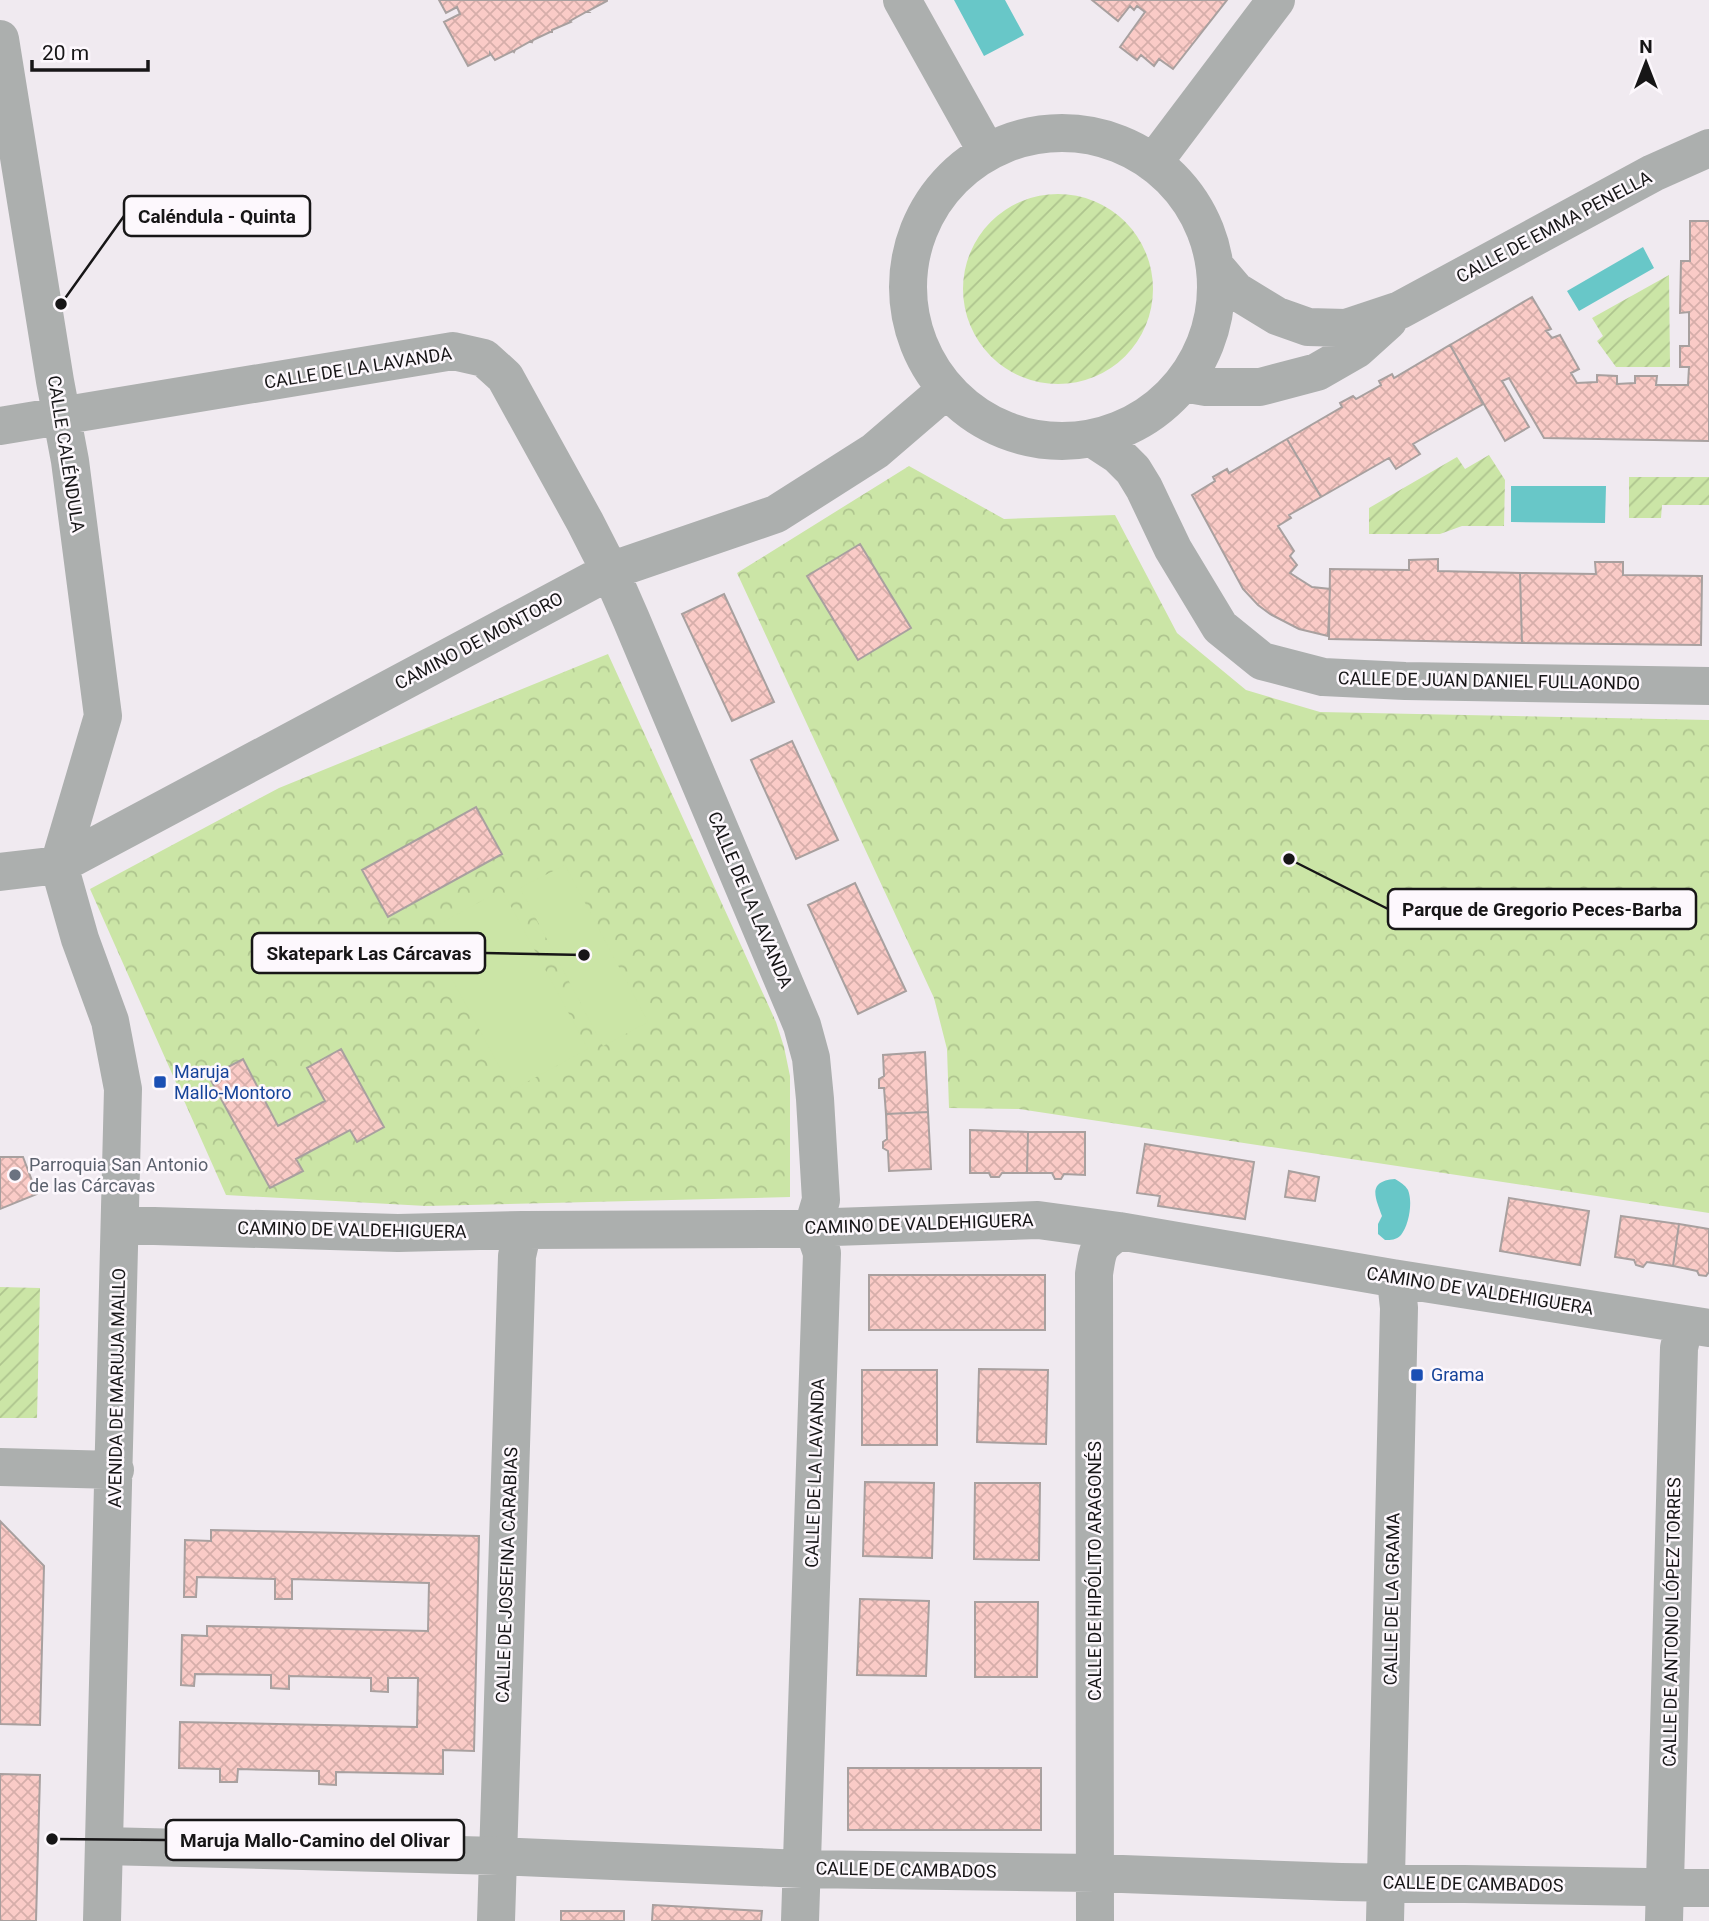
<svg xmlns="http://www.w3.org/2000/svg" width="1709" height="1921" font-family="Roboto,sans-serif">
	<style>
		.park { fill: url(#park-crowns) }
		.garden { fill: url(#garden-furrows) }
		.pitch { fill: #cbe5a6 }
		.water { fill: #68c7c8 }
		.building { fill: url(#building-cross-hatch); stroke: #a8a09f; stroke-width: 2 }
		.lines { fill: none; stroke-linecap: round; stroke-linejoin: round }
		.minor { stroke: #acafae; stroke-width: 38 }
		.transit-dot { fill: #1a4fb4; stroke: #fdf8fd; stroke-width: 2.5 }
		.worship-dot { fill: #6b7280; stroke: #fdf8fd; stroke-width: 2.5 }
		.labels { text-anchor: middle; stroke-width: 5; stroke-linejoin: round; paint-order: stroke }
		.street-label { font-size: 18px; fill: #171617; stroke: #fdf8fd }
		.transit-label { font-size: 18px; fill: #164399; stroke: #fdf8fd; text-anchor: start }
		.worship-label { font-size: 18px; fill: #5b616d; stroke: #fdf8fd; text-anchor: start }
		.leader { fill: none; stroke: #171617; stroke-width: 2.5 }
		.callout-dot { fill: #171617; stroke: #fdf8fd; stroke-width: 2.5 }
		.callout { fill: #fdf8fd; stroke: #171617; stroke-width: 2.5 }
		.callout-label { font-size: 19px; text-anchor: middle; font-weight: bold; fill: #171617 }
	</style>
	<defs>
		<pattern id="park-crowns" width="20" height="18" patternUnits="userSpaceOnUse" patternTransform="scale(1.75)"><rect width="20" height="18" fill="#cbe5a6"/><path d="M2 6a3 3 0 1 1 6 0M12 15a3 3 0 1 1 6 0" fill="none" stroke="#aec48e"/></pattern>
		<pattern id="garden-furrows" width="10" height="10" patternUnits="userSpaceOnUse" patternTransform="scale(1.75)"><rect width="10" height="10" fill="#cbe5a6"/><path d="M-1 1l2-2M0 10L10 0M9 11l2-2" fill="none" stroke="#aec48e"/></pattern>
		<pattern id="building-cross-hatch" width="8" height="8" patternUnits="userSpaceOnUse" patternTransform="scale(1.75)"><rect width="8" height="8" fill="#facbc7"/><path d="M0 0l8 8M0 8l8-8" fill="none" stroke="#d6aeaa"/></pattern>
	</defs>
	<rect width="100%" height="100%" fill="#f0eaf0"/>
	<!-- park -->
	<path class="park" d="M909 466 1004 519 1115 515 1177 633 1246 690 1320 712 1709 720V1213L1019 1109 949 1108 947 1049 934 998 737 573Z
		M608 654 776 1022 784 1047 790 1076V1197L426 1206 226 1195 90 889 279 788Z"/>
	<!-- garden -->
	<path class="garden" d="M963 289a95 95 0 1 1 190 0a95 95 0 1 1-190 0Z
		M1669 275 1670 367H1616L1597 341 1603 336 1592 318Z
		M1489 455 1505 480 1504 526H1462L1440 534H1369V508L1457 457 1465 469Z
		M1629 477H1709V505H1662L1661 518H1629Z
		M0 1287 40 1288 37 1418H0Z"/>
	<!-- pitch -->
	<path class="pitch" d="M565 865 648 1022 603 1046 520 888Z
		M502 890 588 1049 512 1090 426 931Z"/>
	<!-- water -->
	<path class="water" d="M954 0H1005L1024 35 984 56Z
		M1643 247 1654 268 1579 311 1567 291Z
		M1511 486H1606L1605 523 1511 522Z
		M1395 1179C1400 1182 1405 1185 1408 1190 1413 1202 1409 1225 1401 1235 1396 1240 1391 1240 1385 1240L1378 1234V1224L1382 1216C1376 1199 1366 1181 1395 1179Z"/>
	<!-- building -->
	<path class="building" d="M439 0H607V1L588 11 589 12H586L570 21 571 22 552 30V32H550L533 40 532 42 531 41 515 50 514 52 513 51 495 60 490 53V55L468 66 444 22 460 14 457 7 446 13Z
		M1092 0H1227L1173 69 1159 59 1154 66 1141 55 1137 60 1120 47 1145 12 1137 6 1134 10 1130 6 1118 21Z
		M1690 221H1709V441L1544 438 1509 378 1502 381 1529 427 1505 441 1450 345 1532 297 1551 329 1546 331 1552 338 1560 335 1579 369 1571 373 1577 383 1597 382V375L1617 376V384L1635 383V376H1657L1656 385H1688L1689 367H1680V346H1689V312L1680 313 1681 261H1690Z
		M1450 345 1483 404 1413 444 1420 454 1396 469 1389 458 1321 497 1287 439 1342 407 1340 403 1353 396 1356 399 1381 385 1379 381 1392 374 1394 378Z
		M1287 439 1321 497 1289 515 1291 518 1278 526 1294 551 1290 556 1297 565 1290 573 1312 587 1330 589 1328 636 1299 629 1270 614 1258 605 1243 589 1192 495 1215 481 1213 477 1227 469 1229 473Z
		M860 544 911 628 858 660 807 576Z
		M1438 559V571L1520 573 1522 643 1329 639 1330 569 1409 570V560Z
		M1595 562H1623V575L1702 576 1701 645 1522 643 1520 573 1596 574Z
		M724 594 774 702 732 721 682 614Z
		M792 741 838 840 796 859 751 760Z
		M476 807 502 854 388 917 362 870Z
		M855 883 906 991 858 1014 808 905Z
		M341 1049 384 1127 357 1142 350 1130 296 1159 303 1171 270 1188 209 1077 243 1059 278 1126 325 1101 307 1068Z
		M925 1052 928 1112 886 1114 884 1088H879V1079L884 1076 883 1055Z
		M928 1112 931 1169 889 1171 888 1151 883 1148V1142L887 1139 886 1114Z
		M970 1130 1028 1132 1027 1173H1002L999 1177H991L989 1173H970Z
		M1028 1132H1085V1175L1064 1174 1061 1179H1055L1052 1173H1027Z
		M1145 1144 1254 1162 1245 1219 1158 1206 1160 1196 1137 1193Z
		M0 1157H23L37 1194 0 1209Z
		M1289 1171 1319 1177 1315 1201 1285 1197Z
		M1509 1198 1589 1211 1580 1265 1500 1251Z
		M1621 1216 1679 1224 1673 1266 1647 1262 1643 1267 1636 1265 1634 1260 1615 1257Z
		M1679 1224 1709 1229V1272L1706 1276 1699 1275 1697 1271 1673 1266Z
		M869 1275H1045V1330H869Z
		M979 1369 1048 1370 1046 1444 977 1442Z
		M862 1370H937V1445H862Z
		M865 1482 934 1483 932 1558 863 1556Z
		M975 1483H1040L1039 1560 974 1559Z
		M0 1521 44 1566 40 1725 0 1724Z
		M211 1530 479 1536 474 1751 443 1750V1774L336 1772V1785L319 1784V1771L238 1769 237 1782H220V1769L179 1768 180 1722 417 1727 418 1678H388V1692L371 1691V1678L289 1676V1689L271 1688V1675L195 1674 194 1686 181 1685 182 1635 207 1636V1626L428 1631 429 1583 292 1579V1599H275V1579L197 1577 196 1597H184L185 1540 211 1541Z
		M860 1599 929 1601 926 1676 857 1675Z
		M975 1602H1038L1037 1677H975Z
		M848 1768H1041V1830H848Z
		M0 1774 40 1775 36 1921H0Z
		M653 1905 762 1911 761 1921H652Z
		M561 1911H624V1921H561Z"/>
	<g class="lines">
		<!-- minor -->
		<path class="minor" d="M902 0 987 152
			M0 39 55 381 70 461 103 716 59 865
			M908 287a154 154 0 1 1 308 0a154 154 0 1 1-308 0Z
			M1153 163 1276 0
			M1219 271 1236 291 1277 316 1308 327 1346 328 1400 310 1653 173 1709 148
			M1183 383 1206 387H1260L1317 372 1357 349 1388 321
			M0 426 453 351 484 358 505 377 585 522 610 571 631 619 802 1025 811 1058 815 1099 821 1200 813 1227 822 1253 800 1921
			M1092 438 1118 455 1133 470 1144 488 1173 549 1220 627 1262 661 1323 677 1405 681 1709 686
			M59 865 80 939 110 1021 123 1089 102 1921
			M0 872 59 865 610 571 776 514 875 451 946 390
			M120 1225 398 1233 523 1230 775 1229 1038 1220 1119 1231 1392 1278 1709 1328
			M0 1467 115 1470
			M104 1846 498 1856 802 1869 1095 1873 1341 1882 1709 1888
			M496 1921 517 1256 523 1230
			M1095 1921 1094 1274C1098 1248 1097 1246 1119 1231
			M1385 1921 1399 1308 1397 1289 1392 1278
			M1664 1921 1679 1348 1682 1335 1688 1325"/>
	</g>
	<!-- markers -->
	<g class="transit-dot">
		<rect x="153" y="1075" width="14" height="14" rx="3.5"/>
		<rect x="1410" y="1368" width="14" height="14" rx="3.5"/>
	</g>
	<circle class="worship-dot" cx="15" cy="1175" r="7"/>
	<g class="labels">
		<!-- street labels -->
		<g class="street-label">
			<text transform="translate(1554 227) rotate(-28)" y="6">CALLE DE EMMA PENELLA</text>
			<text transform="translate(358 368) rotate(-9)" y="6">CALLE DE LA LAVANDA</text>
			<text transform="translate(66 454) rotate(81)" y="6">CALLE CALÉNDULA</text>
			<text transform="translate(479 641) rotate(-28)" y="6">CAMINO DE MONTORO</text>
			<text transform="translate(1489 681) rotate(1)" y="6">CALLE DE JUAN DANIEL FULLAONDO</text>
			<text transform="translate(750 900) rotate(67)" y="6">CALLE DE LA LAVANDA</text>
			<text transform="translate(919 1224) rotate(-2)" y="6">CAMINO DE VALDEHIGUERA</text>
			<text transform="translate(352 1230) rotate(1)" y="6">CAMINO DE VALDEHIGUERA</text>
			<text transform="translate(1480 1291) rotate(9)" y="6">CAMINO DE VALDEHIGUERA</text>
			<text transform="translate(117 1388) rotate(-89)" y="6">AVENIDA DE MARUJA MALLO</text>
			<text transform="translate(815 1473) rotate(-88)" y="6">CALLE DE LA LAVANDA</text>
			<text transform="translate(1095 1571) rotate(-90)" y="6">CALLE DE HIPÓLITO ARAGONÉS</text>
			<text transform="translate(507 1575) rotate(-88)" y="6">CALLE DE JOSEFINA CARABIAS</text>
			<text transform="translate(1392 1599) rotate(-89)" y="6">CALLE DE LA GRAMA</text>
			<text transform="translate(1672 1622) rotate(-89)" y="6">CALLE DE ANTONIO LÓPEZ TORRES</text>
			<text transform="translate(906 1870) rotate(1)" y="6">CALLE DE CAMBADOS</text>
			<text transform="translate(1473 1884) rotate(1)" y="6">CALLE DE CAMBADOS</text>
		</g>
		<!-- transit labels -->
		<g class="transit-label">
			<text x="174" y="1078">Maruja<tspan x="174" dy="21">Mallo-Montoro</tspan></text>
			<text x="1431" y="1381">Grama</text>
		</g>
		<!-- worship labels -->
		<g class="worship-label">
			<text x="29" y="1171">Parroquia San Antonio<tspan x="29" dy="21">de las Cárcavas</tspan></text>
		</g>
	</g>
	<!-- callouts -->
	<path class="leader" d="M61 304L124 216M1289 859L1388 909M584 955L485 953M52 1839L166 1840"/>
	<g class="callout-dot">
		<circle cx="61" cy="304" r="7"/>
		<circle cx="1289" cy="859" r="7"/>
		<circle cx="584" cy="955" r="7"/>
		<circle cx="52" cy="1839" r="7"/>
	</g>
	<g class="callout">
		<rect x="124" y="196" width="186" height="40" rx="7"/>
		<rect x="1388" y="889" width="308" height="40" rx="7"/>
		<rect x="252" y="933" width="233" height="40" rx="7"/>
		<rect x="166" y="1820" width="298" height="40" rx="7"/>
	</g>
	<g class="callout-label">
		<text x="217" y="223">Caléndula - Quinta</text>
		<text x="1542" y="916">Parque de Gregorio Peces-Barba</text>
		<text x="369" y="960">Skatepark Las Cárcavas</text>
		<text x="315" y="1847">Maruja Mallo-Camino del Olivar</text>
	</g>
	<!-- north arrow -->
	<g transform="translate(1646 63)" stroke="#fdf8fd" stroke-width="5" paint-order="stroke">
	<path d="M0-5L12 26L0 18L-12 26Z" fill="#171617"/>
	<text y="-10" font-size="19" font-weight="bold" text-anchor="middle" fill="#171617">N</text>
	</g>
	<!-- scale -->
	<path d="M32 60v10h116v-10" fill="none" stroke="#171617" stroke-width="3.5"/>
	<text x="42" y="60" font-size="21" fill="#171617" stroke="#fdf8fd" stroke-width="5" paint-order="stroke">20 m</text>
</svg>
